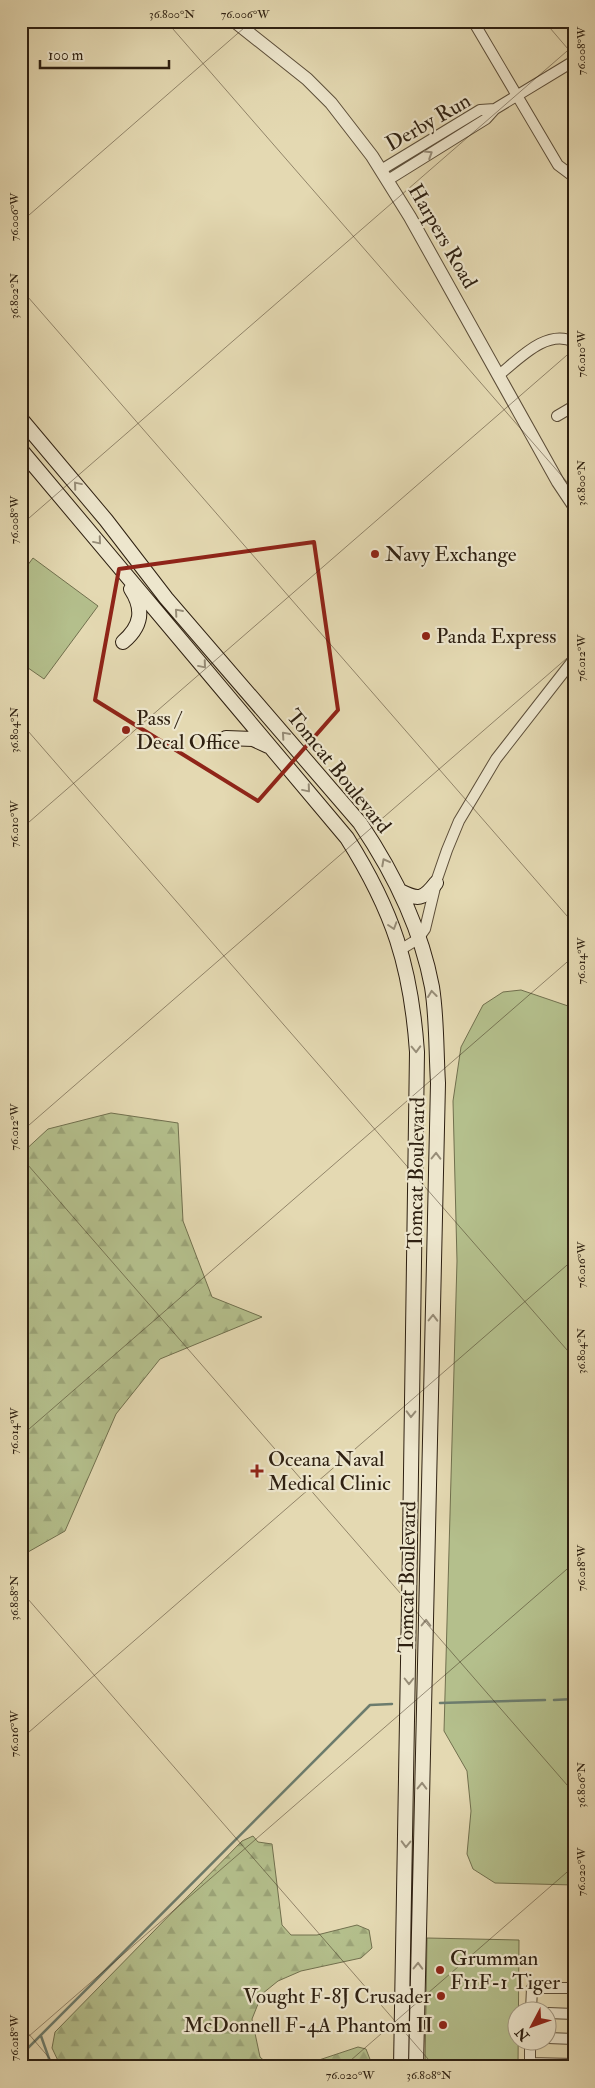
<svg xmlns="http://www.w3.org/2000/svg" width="595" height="2088" font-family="'IM FELL Double Pica',serif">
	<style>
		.green { fill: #b4bf8c; stroke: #71704e }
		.forest { fill: url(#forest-firs); stroke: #71704e }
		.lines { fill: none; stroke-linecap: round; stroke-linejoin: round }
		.stream { stroke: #6c7c6d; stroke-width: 2.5 }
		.minor-casing { stroke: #5c4e39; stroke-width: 12 }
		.tertiary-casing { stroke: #5c4e39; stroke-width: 14 }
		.secondary-casing { stroke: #2e2011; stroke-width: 16 }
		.minor { stroke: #ede6cd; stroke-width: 10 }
		.tertiary { stroke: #ede6cd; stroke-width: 12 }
		.secondary { stroke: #ede6cd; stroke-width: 14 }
		.oneway { stroke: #978d78 }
		.marked { fill: none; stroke: #8f2418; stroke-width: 4; stroke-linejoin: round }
		.ticks { fill: none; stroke: #2e2011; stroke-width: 1; stroke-opacity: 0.45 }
		.poi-dot { fill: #8f2418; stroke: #ede6cd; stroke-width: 2 }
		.labels { text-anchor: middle; stroke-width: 4.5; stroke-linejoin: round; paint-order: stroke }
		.street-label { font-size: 21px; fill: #2e2011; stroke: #ede6cd }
		.poi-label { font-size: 21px; fill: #2e2011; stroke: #ede6cd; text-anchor: start }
		.neatline { fill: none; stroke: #2e2011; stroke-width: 2 }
		.ticks-label { font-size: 12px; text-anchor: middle; fill: #2e2011 }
	</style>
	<defs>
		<pattern id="forest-firs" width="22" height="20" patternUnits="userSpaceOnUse" patternTransform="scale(1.25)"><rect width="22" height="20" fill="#b4bf8c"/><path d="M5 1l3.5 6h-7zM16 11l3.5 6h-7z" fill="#9ba478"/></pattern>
	</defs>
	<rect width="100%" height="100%" fill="#e4d9b2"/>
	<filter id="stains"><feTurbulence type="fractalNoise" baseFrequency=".004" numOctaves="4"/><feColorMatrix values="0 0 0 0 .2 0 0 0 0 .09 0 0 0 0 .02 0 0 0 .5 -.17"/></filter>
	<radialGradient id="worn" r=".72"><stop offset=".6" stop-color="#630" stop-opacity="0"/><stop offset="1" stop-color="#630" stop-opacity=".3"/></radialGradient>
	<!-- green -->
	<path class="green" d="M33 558 98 606 44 679 21 663V574Z
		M521 990 574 1008V1885L495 1883 473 1869 467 1854 471 1811 467 1771 444 1731 457 1261 453 1101 461 1047 483 1005 503 992Z
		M427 1938 519 1940 518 2067H425Z"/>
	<!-- forest -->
	<path class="forest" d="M111 1113 178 1123 183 1221 212 1297 262 1317 160 1359 116 1414 65 1531 21 1556V1154L48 1129Z
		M253 1836 258 1842 272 1844 282 1925 291 1935H317L357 1925 369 1930 372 1948 361 1958 301 1971 278 1981 262 1994 252 2019 260 2057 269 2065 301 2066 358 2047 366 2049 373 2067H61L52 2048 55 2032 242 1841Z"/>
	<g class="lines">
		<!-- stream -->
		<path class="stream" d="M554 1700 574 1699
			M440 1703 545 1700
			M41 2036 52 2067
			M21 2055 370 1705 392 1704"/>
		<defs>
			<path id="minor" d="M473 21 558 165 574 177
				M381 170 480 110 495 109
				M388 180 486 119 495 109 574 61
				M499 375C519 359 547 328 574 342
				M557 416 574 406
				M400 950 418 939 425 929 437 879 447 850 459 821 474 796 496 759 574 659
				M531 2010 532 1988H574
				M548 2013 574 2014
				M548 2038 574 2039
				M530 2063 574 2064
				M530 2067V2040"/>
			<path id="tertiary" d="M234 21 307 79 331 103 372 156 410 217 558 482 574 506"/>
			<path id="secondary" d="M21 419 106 520 166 598 360 823C393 872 421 928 432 987 437 1018 436 1051 438 1083L416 2067
				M21 450 347 838C393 911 411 966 417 1052 411 1390 409 1729 401 2067
				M123 642C142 626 144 609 131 589
				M226 738 253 739 268 746
				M400 891C418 900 423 900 436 883"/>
		</defs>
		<!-- minor casing -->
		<use href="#minor" class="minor-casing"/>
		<!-- tertiary casing -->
		<use href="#tertiary" class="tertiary-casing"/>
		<!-- secondary casing -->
		<use href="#secondary" class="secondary-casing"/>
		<!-- minor -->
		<use href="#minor" class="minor"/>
		<!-- tertiary -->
		<use href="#tertiary" class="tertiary"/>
		<!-- secondary -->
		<use href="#secondary" class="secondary"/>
	</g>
	<!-- one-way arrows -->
	<defs><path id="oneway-chevron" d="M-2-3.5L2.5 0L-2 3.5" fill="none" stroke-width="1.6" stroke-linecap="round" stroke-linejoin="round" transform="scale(1.25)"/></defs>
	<g class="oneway">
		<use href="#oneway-chevron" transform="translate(429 154) rotate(-32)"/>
		<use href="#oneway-chevron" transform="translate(77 485) rotate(-130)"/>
		<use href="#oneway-chevron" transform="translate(98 541) rotate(50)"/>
		<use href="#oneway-chevron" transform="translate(178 612) rotate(-131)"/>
		<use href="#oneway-chevron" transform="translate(203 665) rotate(50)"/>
		<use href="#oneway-chevron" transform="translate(285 735) rotate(-131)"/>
		<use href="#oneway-chevron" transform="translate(307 789) rotate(50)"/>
		<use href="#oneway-chevron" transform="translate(385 862) rotate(-118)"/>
		<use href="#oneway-chevron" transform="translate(393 926) rotate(72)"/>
		<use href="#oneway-chevron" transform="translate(432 994) rotate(-97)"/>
		<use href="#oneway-chevron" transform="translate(416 1049) rotate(88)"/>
		<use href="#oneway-chevron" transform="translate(436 1156) rotate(-89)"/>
		<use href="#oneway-chevron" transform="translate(433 1318) rotate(-89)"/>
		<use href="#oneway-chevron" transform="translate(411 1414) rotate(91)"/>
		<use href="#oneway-chevron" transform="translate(426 1623) rotate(-89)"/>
		<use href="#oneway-chevron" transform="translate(409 1681) rotate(90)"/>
		<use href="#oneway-chevron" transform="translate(422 1786) rotate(-89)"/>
		<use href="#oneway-chevron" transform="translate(406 1844) rotate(91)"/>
		<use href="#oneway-chevron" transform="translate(418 1966) rotate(-89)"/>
	</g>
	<!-- marked area -->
	<path class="marked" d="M314 542 338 710 258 801 95 700 119 569Z"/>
	<!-- ticks -->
	<path class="ticks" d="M166 21 574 490M544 21 574 56M21 222 252 21M21 289 574 924M21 525 574 45M21 723 574 1358M21 829 574 349M21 1132 574 652M21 1157 574 1793M21 1436 574 956M21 1591 435 2067M21 1739 574 1259M21 2025 57 2067M21 2043 574 1563M343 2067 574 1866"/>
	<!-- markers -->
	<g class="poi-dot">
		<circle cx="375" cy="554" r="5"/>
		<circle cx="426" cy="636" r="5"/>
		<circle cx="126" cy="730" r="5"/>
		<path d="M254.5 1463.5h5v5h5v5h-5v5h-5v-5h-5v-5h5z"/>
		<circle cx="440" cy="1970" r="5"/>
		<circle cx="441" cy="1996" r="5"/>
		<circle cx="443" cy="2025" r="5"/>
	</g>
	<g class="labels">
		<!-- street labels -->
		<g class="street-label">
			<text transform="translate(428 122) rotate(-30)" y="7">Derby Run</text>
			<text transform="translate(443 236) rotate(60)" y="7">Harpers Road</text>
			<text transform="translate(339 771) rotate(51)" y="7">Tomcat Boulevard</text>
			<text transform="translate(416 1173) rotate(-89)" y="7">Tomcat Boulevard</text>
			<text transform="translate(407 1577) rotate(-89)" y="7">Tomcat Boulevard</text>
		</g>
		<!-- poi labels -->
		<g class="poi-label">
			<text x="385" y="561">Navy Exchange</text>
			<text x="436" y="643">Panda Express</text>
			<text x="136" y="725">Pass /<tspan x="136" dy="24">Decal Office</tspan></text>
			<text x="268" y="1466">Oceana Naval<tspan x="268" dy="24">Medical Clinic</tspan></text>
			<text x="450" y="1965">Grumman<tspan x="450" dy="24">F11F-1 Tiger</tspan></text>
			<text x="431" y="2003" text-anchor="end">Vought F-8J Crusader</text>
			<text x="433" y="2032" text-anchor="end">McDonnell F-4A Phantom II</text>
		</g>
	</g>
	<!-- margin -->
	<rect width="595" height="2088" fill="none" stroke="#e4d9b2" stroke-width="55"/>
	<!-- north arrow -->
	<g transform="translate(532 2026) rotate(229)"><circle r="24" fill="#ede6cd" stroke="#a19782"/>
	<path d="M0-4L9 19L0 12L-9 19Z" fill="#8f2418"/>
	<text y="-8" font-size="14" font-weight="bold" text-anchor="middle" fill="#2e2011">N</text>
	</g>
	<!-- scale -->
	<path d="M40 60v8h129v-8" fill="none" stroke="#2e2011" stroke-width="2.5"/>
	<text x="48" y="60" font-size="15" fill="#2e2011" stroke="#ede6cd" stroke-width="4" paint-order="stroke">100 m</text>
	<rect x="28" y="28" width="540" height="2032" class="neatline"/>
	<g class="ticks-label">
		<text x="172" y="18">36.800°N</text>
		<text x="245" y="18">76.006°W</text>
		<text transform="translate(581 51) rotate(-90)" y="4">76.008°W</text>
		<text transform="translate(14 217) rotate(-90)" y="4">76.006°W</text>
		<text transform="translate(14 296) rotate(-90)" y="4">36.802°N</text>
		<text transform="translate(581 354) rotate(-90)" y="4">76.010°W</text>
		<text transform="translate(581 483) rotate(-90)" y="4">36.800°N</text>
		<text transform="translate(14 520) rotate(-90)" y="4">76.008°W</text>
		<text transform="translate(581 658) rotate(-90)" y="4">76.012°W</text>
		<text transform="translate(14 730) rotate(-90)" y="4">36.804°N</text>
		<text transform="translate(14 824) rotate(-90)" y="4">76.010°W</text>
		<text transform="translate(581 961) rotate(-90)" y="4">76.014°W</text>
		<text transform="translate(14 1127) rotate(-90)" y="4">76.012°W</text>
		<text transform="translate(581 1265) rotate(-90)" y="4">76.016°W</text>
		<text transform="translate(581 1351) rotate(-90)" y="4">36.804°N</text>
		<text transform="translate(14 1431) rotate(-90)" y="4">76.014°W</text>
		<text transform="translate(581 1568) rotate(-90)" y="4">76.018°W</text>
		<text transform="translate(14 1598) rotate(-90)" y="4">36.808°N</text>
		<text transform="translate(14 1734) rotate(-90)" y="4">76.016°W</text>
		<text transform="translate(581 1785) rotate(-90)" y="4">36.806°N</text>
		<text transform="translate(581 1872) rotate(-90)" y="4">76.020°W</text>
		<text transform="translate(14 2038) rotate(-90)" y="4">76.018°W</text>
		<text x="350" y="2079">76.020°W</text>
		<text x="429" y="2079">36.808°N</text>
	</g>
	<rect width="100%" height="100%" filter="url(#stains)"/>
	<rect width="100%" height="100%" fill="url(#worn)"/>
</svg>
